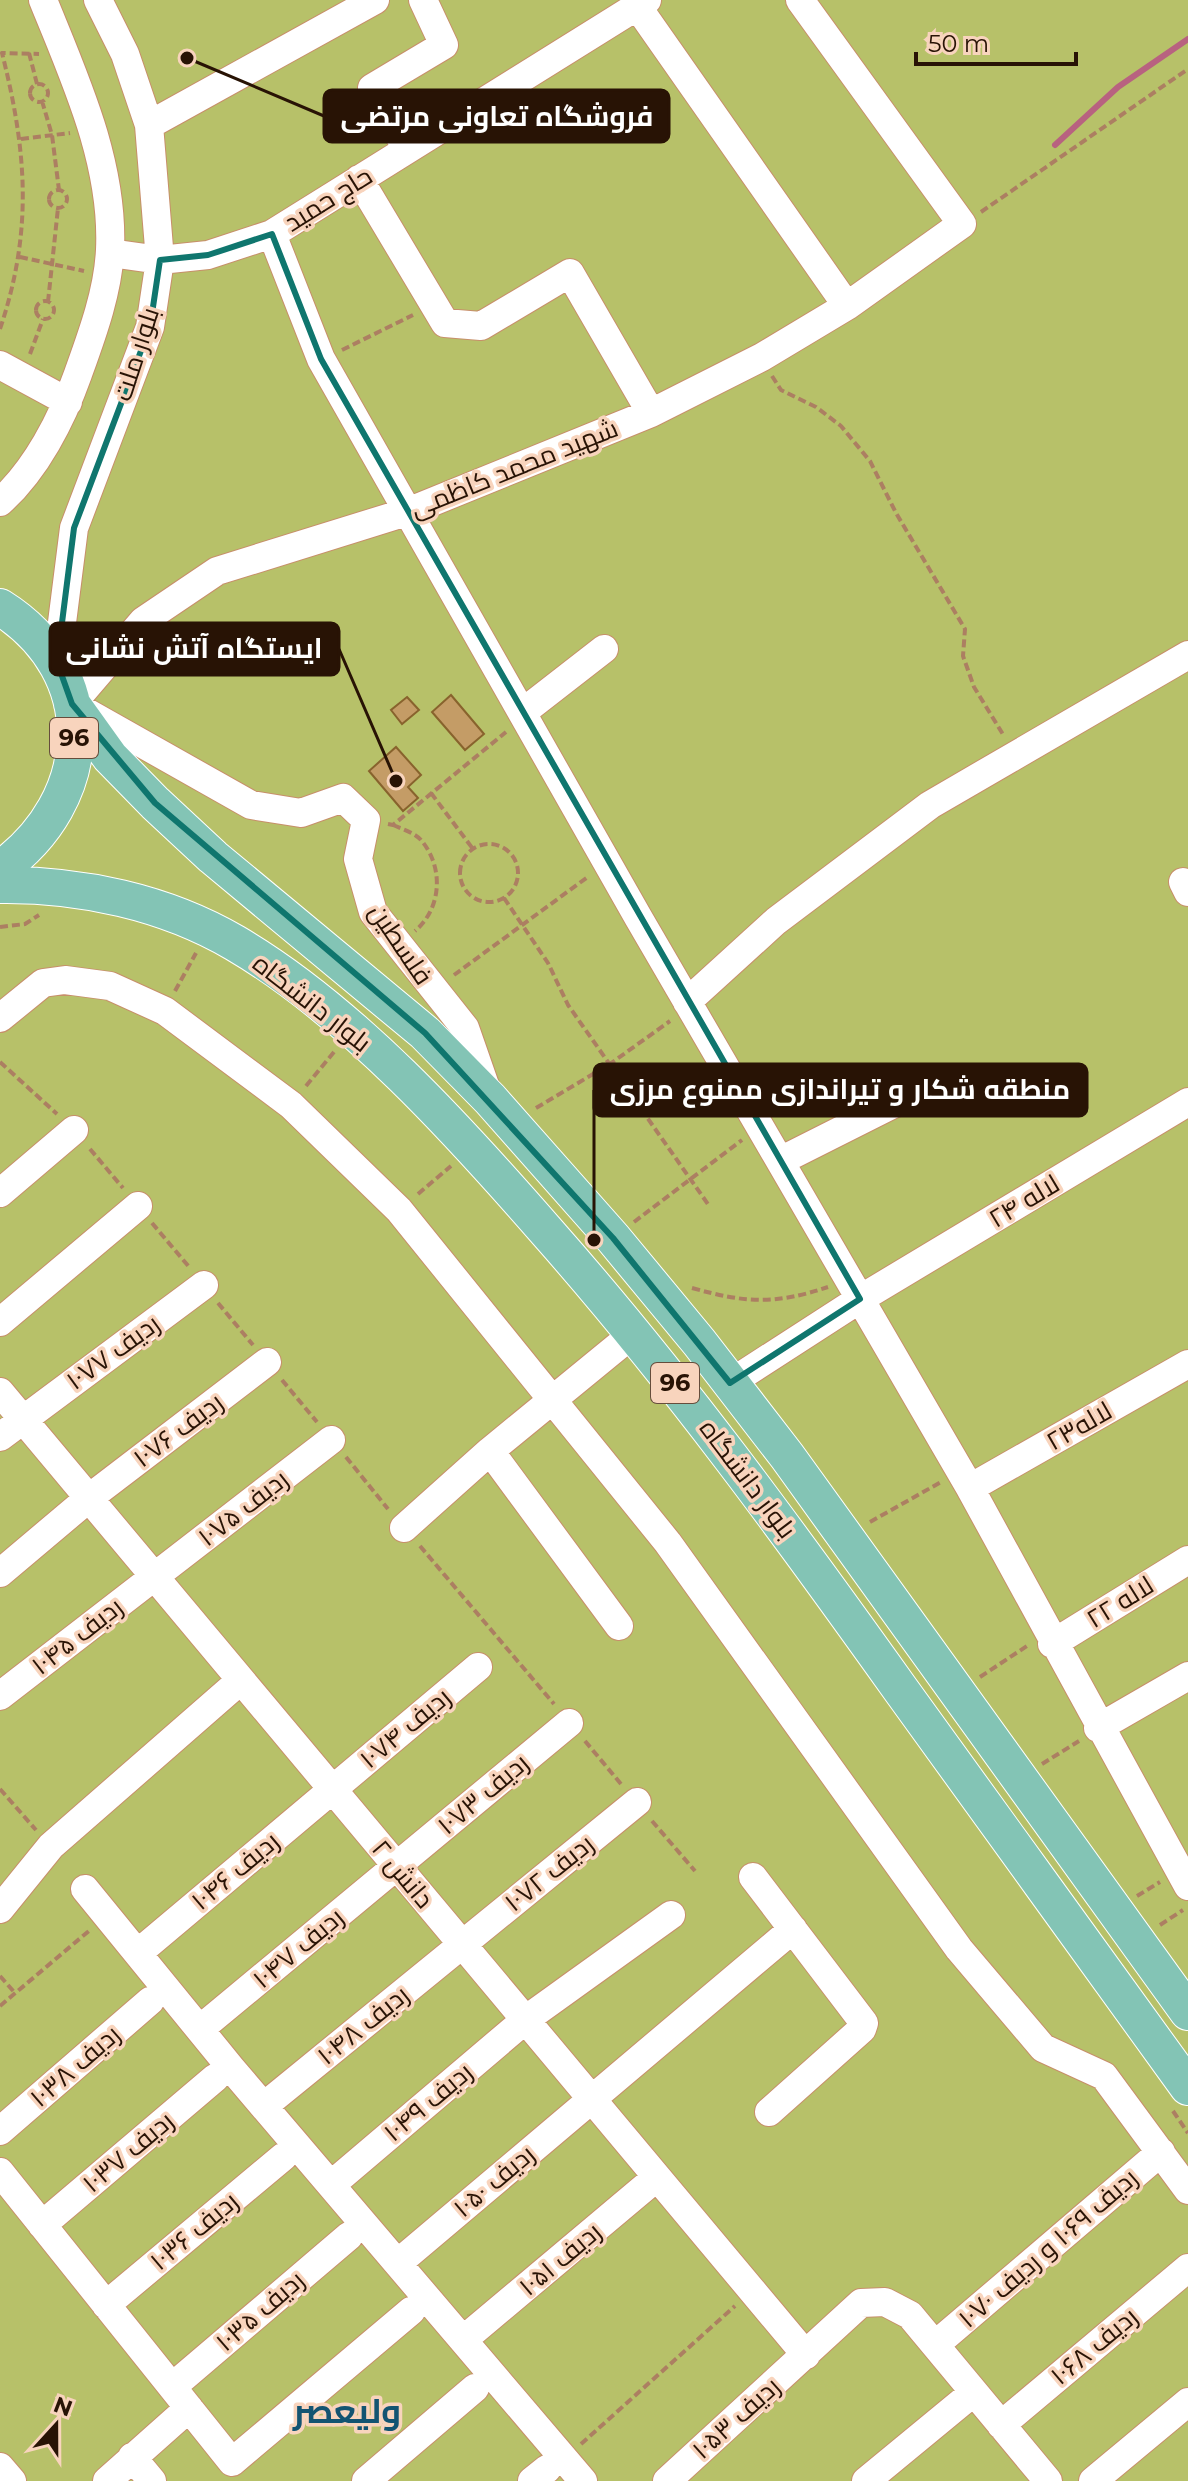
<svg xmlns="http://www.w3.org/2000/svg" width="1188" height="2481" font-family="Montserrat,Cairo,sans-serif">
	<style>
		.green { fill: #b7c169 }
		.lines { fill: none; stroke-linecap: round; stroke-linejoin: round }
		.stream { stroke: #b86280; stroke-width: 6 }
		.building { fill: #c49c66; stroke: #88632d; stroke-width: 2 }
		.minor-casing { stroke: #c78f6a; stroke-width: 30 }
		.major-casing { stroke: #fff; stroke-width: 38 }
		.path { stroke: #ac7f62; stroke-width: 4; stroke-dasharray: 8 4; stroke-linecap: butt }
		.minor { stroke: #fff; stroke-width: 28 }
		.major { stroke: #83c4b5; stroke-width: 36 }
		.marked { fill: none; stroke: #0f766e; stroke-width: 6; stroke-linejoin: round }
		.labels { text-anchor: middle; stroke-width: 7; stroke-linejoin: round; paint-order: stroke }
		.shield { fill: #f8d4bd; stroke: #664d3c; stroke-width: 2 }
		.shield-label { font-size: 24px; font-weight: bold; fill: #281305 }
		.street-label { font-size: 26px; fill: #281305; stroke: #f8d4bd }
		.district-label { font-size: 34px; font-weight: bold; fill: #135472; stroke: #f8d4bd }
		.leader { fill: none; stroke: #281305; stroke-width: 3 }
		.callout-dot { fill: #281305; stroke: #f8d4bd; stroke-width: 3 }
		.callout { fill: #281305; stroke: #281305; stroke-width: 3 }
		.callout-label { font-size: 28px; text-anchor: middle; font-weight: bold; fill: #fff }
	</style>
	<rect width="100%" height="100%" fill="#fcc19a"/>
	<!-- green -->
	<path class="green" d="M0 0H1188V2481H0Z"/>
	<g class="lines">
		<!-- stream -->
		<path class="stream" d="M1055 145 1118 87 1188 39"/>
	</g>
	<!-- building -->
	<path class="building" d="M451 695 484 734 465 750 432 712Z
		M407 697 419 710 402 724 391 710Z
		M396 747 421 775 408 787 418 798 403 811 369 771Z"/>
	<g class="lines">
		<defs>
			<path id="minor" d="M637 6 847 306
				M149 125 375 0
				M407 149 372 88 444 45 423 0
				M359 179 445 323 481 326 570 273 651 413
				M272 234 321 359 638 917 970 1488 1188 1886
				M110 253 160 260 208 255 272 234 647 0
				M0 365 68 402
				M0 502C36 470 62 419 78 374 92 335 108 292 110 250 114 163 75 79 43 0
				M57 662 74 528 150 327 160 260 149 125 125 54 98 0
				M523 712 604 649
				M1183 882 1188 892
				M687 1002 776 921 930 805 1188 655
				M0 1018 43 983 65 980 110 986 165 1011 291 1105 399 1210 668 1543 959 1949 1043 2048 1104 2076 1188 2190
				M488 1094 465 1028 373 912 358 859 366 820 343 798 301 813 251 805 72 704 143 621 217 571 410 511 651 413 762 357 847 306 962 224 800 0
				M780 1161 935 1083
				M0 1193 74 1130
				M0 1322 138 1206
				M730 1383 860 1299 1188 1102
				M0 1392 806 2355
				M0 1437 204 1285
				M490 1451 619 1626
				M970 1488 1188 1364
				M404 1528 490 1451 634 1333
				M0 1573 89 1498 267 1362
				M1052 1644 1188 1560
				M0 1696 331 1440
				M1098 1728 1188 1676
				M753 1877 864 2023 862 2029 769 2112
				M85 1889 231 2068 583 2481
				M0 1909 51 1846 241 1680
				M138 1953 478 1667
				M200 2029 569 1723
				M264 2106 637 1802
				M0 2131 150 2001
				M0 2172 232 2462 411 2311
				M331 2185 525 2020 671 1915
				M42 2225 215 2078
				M398 2263 793 1929
				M106 2305 283 2157
				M463 2340 657 2177
				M935 2345 1161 2152
				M172 2387 349 2236
				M1001 2425 1188 2268
				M132 2457 152 2481
				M0 2467 12 2481
				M107 2481 189 2408
				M366 2481 475 2388
				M532 2481 547 2469
				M667 2481 861 2303 885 2302 910 2315 1048 2481
				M866 2481 974 2392
				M1093 2481 1188 2402"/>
			<path id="major" d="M0 607C105 673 96 801 0 869
				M72 704 110 757 155 803 213 857 425 1033 490 1099 613 1238 699 1342 787 1456 1188 2012
				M0 885C80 884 165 902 235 943 351 1011 460 1132 548 1233 676 1378 789 1533 901 1690 997 1822 1092 1955 1188 2087"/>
		</defs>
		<!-- minor casing -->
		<use href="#minor" class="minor-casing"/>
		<!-- major casing -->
		<use href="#major" class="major-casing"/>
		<!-- path -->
		<path class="path" d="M29 53 37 84
			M30 93a9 9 0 1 1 18 0a9 9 0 1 1-18 0Z
			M42 101 52 135 59 190
			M21 139 70 133
			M49 199a9 9 0 1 1 18 0a9 9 0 1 1-18 0Z
			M981 212 1188 69
			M20 257 84 271
			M36 310a9 9 0 1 1 18 0a9 9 0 1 1-18 0Z
			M48 302 58 208
			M0 329C33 231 27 152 2 53L39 54
			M342 350 413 315
			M30 354 43 319
			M772 376 781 390 816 407 841 426 870 461 896 513 965 629 963 656 974 687 1004 736
			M431 793 473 849
			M388 824 393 825 506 732
			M393 825C402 829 415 833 421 840 444 867 442 908 415 931
			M460 873a29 29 0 1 1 58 0a29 29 0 1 1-58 0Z
			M504 898 548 963 568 1005 710 1207
			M0 927 25 924 39 915
			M454 975 589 876
			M175 991 196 953
			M0 1062 57 1114
			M306 1086 334 1052
			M536 1108 610 1064 670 1021
			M90 1149 123 1188
			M418 1194 451 1166
			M634 1222 742 1140
			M152 1223 190 1268
			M692 1288C746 1303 774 1305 828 1287
			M218 1303 253 1345
			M282 1380 317 1422
			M346 1457 388 1509
			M870 1522 941 1482
			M420 1546 554 1704
			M980 1677 1030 1644
			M585 1741 621 1784
			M1042 1764 1079 1741
			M0 1789 36 1830
			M652 1821 695 1871
			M1137 1896 1160 1882
			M1160 1925 1183 1910
			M0 1976 15 1993
			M0 2006 90 1930
			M1173 2111 1188 2133
			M581 2444 735 2306"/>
		<!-- minor -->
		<use href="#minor" class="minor"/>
		<!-- major -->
		<use href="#major" class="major"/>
	</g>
	<!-- marked area -->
	<path class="marked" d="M272 234 321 359 860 1299 730 1383 613 1238 425 1033 155 803 72 704 57 662 74 528 150 327 160 260 208 255Z"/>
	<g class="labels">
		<!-- shield labels -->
		<g class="shield">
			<rect x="50" y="718" width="48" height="40" rx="6"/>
			<rect x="651" y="1363" width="48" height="40" rx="6"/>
		</g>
		<g class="shield-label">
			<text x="74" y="746">96</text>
			<text x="675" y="1391">96</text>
		</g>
		<!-- street labels -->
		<g class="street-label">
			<text transform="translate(328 199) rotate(-32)" y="9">حاج حمید</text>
			<text transform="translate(136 354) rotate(-72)" y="9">بلوار ملت</text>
			<text transform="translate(514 468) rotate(-22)" y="9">شهید محمد کاظمی</text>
			<text transform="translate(401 944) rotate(56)" y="9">فلسطین</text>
			<text transform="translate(312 1003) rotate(38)" y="9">بلوار دانشگاه</text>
			<text transform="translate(1024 1201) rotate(-31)" y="9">لاله ۲۴</text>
			<text transform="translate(113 1352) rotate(-36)" y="9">ردیف ۱۰۷۷</text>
			<text transform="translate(1079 1426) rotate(-30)" y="9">لاله۲۳</text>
			<text transform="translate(178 1430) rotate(-37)" y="9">ردیف ۱۰۷۶</text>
			<text transform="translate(748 1479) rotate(53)" y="9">بلوار دانشگاه</text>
			<text transform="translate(243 1508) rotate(-38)" y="9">ردیف ۱۰۷۵</text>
			<text transform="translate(1120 1602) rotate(-32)" y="9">لاله ۲۲</text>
			<text transform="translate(77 1636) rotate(-38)" y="9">ردیف ۱۰۴۵</text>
			<text transform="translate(405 1728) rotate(-40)" y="9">ردیف ۱۰۷۴</text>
			<text transform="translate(483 1794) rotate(-40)" y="9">ردیف ۱۰۷۳</text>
			<text transform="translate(235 1871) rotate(-40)" y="9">ردیف ۱۰۴۶</text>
			<text transform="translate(549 1873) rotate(-39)" y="9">ردیف ۱۰۷۲</text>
			<text transform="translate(403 1874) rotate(50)" y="9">دانش ۲</text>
			<text transform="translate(298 1948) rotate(-40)" y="9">ردیف ۱۰۴۷</text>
			<text transform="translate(363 2025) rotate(-39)" y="9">ردیف ۱۰۴۸</text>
			<text transform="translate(75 2066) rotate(-41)" y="9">ردیف ۱۰۳۸</text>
			<text transform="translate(428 2102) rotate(-40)" y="9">ردیف ۱۰۴۹</text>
			<text transform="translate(128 2152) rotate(-40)" y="9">ردیف ۱۰۳۷</text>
			<text transform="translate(494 2181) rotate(-40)" y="9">ردیف ۱۰۵۰</text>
			<text transform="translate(194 2231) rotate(-40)" y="9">ردیف ۱۰۳۶</text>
			<text transform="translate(1048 2248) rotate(-41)" y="9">ردیف ۱۰۶۹ و ردیف ۱۰۷۰</text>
			<text transform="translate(560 2259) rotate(-40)" y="9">ردیف ۱۰۵۱</text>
			<text transform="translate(260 2311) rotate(-41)" y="9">ردیف ۱۰۳۵</text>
			<text transform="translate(1094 2346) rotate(-40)" y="9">ردیف ۱۰۶۸</text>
			<text transform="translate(736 2418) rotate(-42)" y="9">ردیف ۱۰۵۳</text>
		</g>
		<!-- district labels -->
		<g class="district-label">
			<text x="347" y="2423">ولیعصر</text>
		</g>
	</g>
	<!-- callouts -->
	<path class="leader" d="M187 58L324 116M396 781L339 649M594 1240L594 1090"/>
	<g class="callout-dot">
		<circle cx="187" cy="58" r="8"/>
		<circle cx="396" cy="781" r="8"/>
		<circle cx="594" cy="1240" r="8"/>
	</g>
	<g class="callout">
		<rect x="324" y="90" width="345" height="52" rx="8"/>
		<rect x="50" y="623" width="289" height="52" rx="8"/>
		<rect x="594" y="1064" width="493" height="52" rx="8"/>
	</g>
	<g class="callout-label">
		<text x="497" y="126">فروشگاه تعاونی مرتضی</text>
		<text x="194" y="658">ایستگاه آتش نشانی</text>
		<text x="840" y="1099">منطقه شکار و تیراندازی ممنوع مرزی</text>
	</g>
	<!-- north arrow -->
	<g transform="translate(56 2425) rotate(21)" stroke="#f8d4bd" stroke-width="6" paint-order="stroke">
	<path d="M0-6L14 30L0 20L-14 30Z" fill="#281305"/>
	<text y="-12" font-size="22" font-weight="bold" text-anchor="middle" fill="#281305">N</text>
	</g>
	<!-- scale -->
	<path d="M916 52v12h160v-12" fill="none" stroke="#281305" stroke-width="4"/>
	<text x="928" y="52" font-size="24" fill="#281305" stroke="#f8d4bd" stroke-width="6" paint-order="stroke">50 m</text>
</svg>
